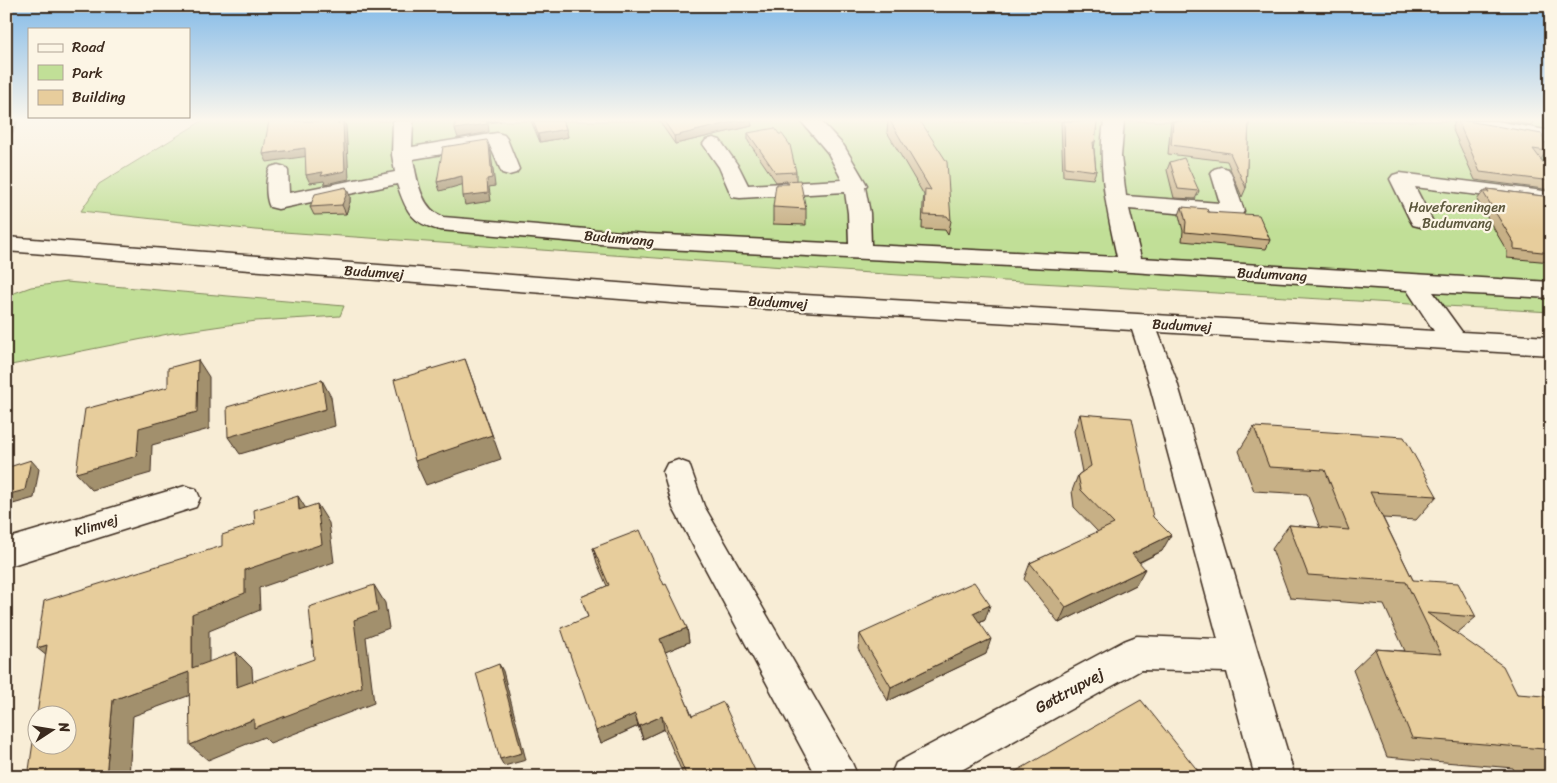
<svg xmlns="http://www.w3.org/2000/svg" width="1557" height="783" font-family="Sriracha,sans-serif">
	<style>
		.green { fill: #c1df97; stroke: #7e845a }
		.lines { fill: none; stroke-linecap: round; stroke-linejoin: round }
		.minor-casing { stroke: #3b2a1e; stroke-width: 3 }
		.minor { fill: #fcf5e5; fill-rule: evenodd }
		.wall { fill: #c7b086; stroke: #3b2a1e }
		.shaded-wall { fill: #a2906d; stroke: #3b2a1e }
		.building { fill: #e7cd9c; stroke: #3b2a1e; fill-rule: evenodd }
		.labels { text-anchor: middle; stroke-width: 4.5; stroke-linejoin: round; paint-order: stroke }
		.park-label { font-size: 14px; fill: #5c573c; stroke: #fcf5e5 }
		.street-label { font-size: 14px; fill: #3b2a1e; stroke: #fcf5e5 }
		.near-street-label { font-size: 16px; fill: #3b2a1e; stroke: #fcf5e5 }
	</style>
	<rect width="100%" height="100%" fill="#f8edd6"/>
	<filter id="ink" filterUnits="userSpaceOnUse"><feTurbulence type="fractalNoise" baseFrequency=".02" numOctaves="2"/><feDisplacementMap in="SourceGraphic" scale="10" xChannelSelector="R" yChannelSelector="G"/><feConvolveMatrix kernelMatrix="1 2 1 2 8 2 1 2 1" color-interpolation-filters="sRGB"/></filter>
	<g filter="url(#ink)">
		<!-- green -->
		<path class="green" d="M202 121H1551V312L899 275 255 230 81 211 99 184Z
			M66 282 344 306 340 316 256 321 173 333 6 366V296L31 287Z"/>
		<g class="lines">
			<defs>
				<path id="minor" d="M393 121H413L412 147 497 133 504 135 507 139 519 169 516 173 509 175 502 173 490 146 413 159C417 180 421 209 443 217L646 234 849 244 848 213 845 192 740 198 732 197 719 167 703 144 706 140 713 138 720 140 739 167 748 185 842 180 828 153 801 121H821L844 146 867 185 865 187 870 213 871 245 1117 257C1107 211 1097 168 1104 121H1124L1121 157 1126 196 1220 203 1211 173 1214 169 1221 167 1228 169 1231 173 1244 211 1241 216 1233 218 1129 209 1141 258 1551 282V298L1433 292 1462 332 1551 337V355L1158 332 1176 379 1295 777H1255L1227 672 1141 670 949 777H890L896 763 1124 641 1137 636 1218 639 1148 379 1132 330 684 304 6 251V237L684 288 1434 331 1407 290 1131 272 646 248 440 230C411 223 406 211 397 184L278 209 270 207C265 198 265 175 271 167L278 165 285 167 288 171 289 193 395 172 392 155Z
					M1454 121H1497L1551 131V143L1463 127 1456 125Z
					M1400 173 1551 192V204L1415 187 1432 220 1429 225 1421 227 1413 225 1410 220 1390 179 1393 175Z
					M678 460 689 464 704 506 852 763 858 777H817L673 508 663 472 667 464Z
					M185 486 196 489 200 498 196 507 6 567V539Z"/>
			</defs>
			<!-- minor casing -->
			<use href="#minor" class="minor-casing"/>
			<!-- minor -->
			<use href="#minor" class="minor"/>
		</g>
		<!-- wall -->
		<path class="wall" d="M531 121H564L568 137 540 142Z
			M659 121H751L752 126 675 144Z
			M888 121H919L951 221 948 235 945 230 922 229 923 203 924 195 887 132Z
			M1061 121H1097L1095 142 1094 148 1096 171 1093 179 1063 176Z
			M1171 121H1249L1246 188 1242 197 1227 161 1168 154Z
			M1456 121H1467L1547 151 1541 159 1551 173V190L1475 180 1452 128Z
			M1509 121H1534L1531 125Z
			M748 133 796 172V180L806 209V225L773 224V207L787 184V181L776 182 748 141Z
			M1170 162 1199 191 1195 199 1174 198 1167 170Z
			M1487 189 1551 197V262L1507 258V251L1477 200 1483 192H1485Z
			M350 196V202L346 214 314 215 310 207Z
			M1182 207 1208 212 1270 240 1266 249 1182 241 1183 231 1179 215Z
			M1080 414 1153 517 1162 551 1139 563 1136 585 1059 623 1024 579 1030 563 1098 532 1074 507 1072 491 1078 475 1082 472 1074 431Z
			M1254 427 1437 496 1416 520 1383 518 1413 580 1476 617 1456 634 1517 694 1551 706V777H1517L1513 768 1387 757 1353 670 1375 649 1405 651 1384 605 1290 598 1272 549 1289 525 1320 528 1307 494 1254 491 1239 451Z
			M593 548 664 585 687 628 689 642 665 652 692 716 758 777H684L664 729 643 739 638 726 601 743 596 731 588 617 581 597 607 586 597 563Z
			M985 620 980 623 986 654 888 701 858 649 860 634Z
			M1013 773 1203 777H1011Z"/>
		<!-- shaded-wall -->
		<path class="shaded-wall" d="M9 121H18L6 147V127Z
			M343 121H344L346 126 349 179 325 184 324 181 310 183 306 175Z
			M487 121H501L488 123 489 132 458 138 455 129Z
			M737 121H751L752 126 675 144 674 136Z
			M566 129 568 137 540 142 538 134Z
			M489 145 491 153 495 186 489 187 491 201 465 205 463 196 487 179Z
			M305 148 309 156 267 162 263 154Z
			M462 176 465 184 440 191 437 182Z
			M346 187 350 196V202L346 214 342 205Z
			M465 359 501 459 426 485 415 461Z
			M198 360 209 377V429L152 445 151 473 92 490 76 473 139 428Z
			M322 380 331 397 335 426 240 454 228 437Z
			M31 460 39 469 34 498 6 506V495Z
			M298 496 310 515 299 510Z
			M317 504 329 523 334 562 259 588 260 610 209 631V684L192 668V614L245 570Z
			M1171 535 1162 551 1123 570 1132 554Z
			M1145 569 1136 585 1059 623 1066 607Z
			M374 585 385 603 389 628 366 637 374 703 270 743 264 737 208 760 190 745 254 719 354 620Z
			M990 605 985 620 968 628 973 613Z
			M687 628 689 642 663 653 660 639Z
			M991 639 986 654 888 701 891 687Z
			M47 645 58 665 37 648Z
			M236 652 252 668 254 703 237 687Z
			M499 664 503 671 526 760 504 766 500 759Z
			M189 672 207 689 133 716 129 777H106L113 700Z
			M635 714 638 726 601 743 596 731Z
			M662 716 664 729 643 739 639 726Z"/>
		<!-- building -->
		<path class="building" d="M269 121H338V124L340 121H343L345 171 321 176 323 172 306 175 305 148 263 154Z
			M455 121H487V124L455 129Z
			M533 121H563L566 129 538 134Z
			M664 121H737L674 136Z
			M890 121H919L923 125 947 162 951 221 947 216 924 215 925 189 931 190Z
			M1064 121H1097L1095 142H1093L1096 171 1065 167Z
			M1173 121H1249L1246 188 1230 153 1171 145Z
			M1458 121H1467L1542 134 1547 151 1533 149 1551 173V181L1480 172Z
			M775 128 779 134H782L790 145 796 172 776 173 748 133Z
			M487 140 489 145 492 178 487 179 488 193 463 196 462 176 437 182 443 147Z
			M1184 158 1199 191 1178 189 1170 162Z
			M800 180 806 209 773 207 776 184H789L787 181Z
			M346 187 347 193 342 205 310 207 315 194Z
			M1487 189 1551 197V253L1514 249V243L1483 192H1489Z
			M1182 207 1207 209 1208 212 1259 215 1270 240 1185 232 1186 222Z
			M465 359 492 435 415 461 394 380Z
			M198 360 197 412 139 428 137 456 76 473 85 409 168 387V368Z
			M322 380 326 409 228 437 227 407Z
			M1080 414 1132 418 1153 517 1171 535 1132 554 1145 569 1066 607 1030 563 1114 524 1081 490 1078 475 1091 466Z
			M1254 427 1404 437 1437 496 1370 492 1413 580 1458 583 1476 617 1427 613 1503 666 1517 694 1545 696 1551 706V763L1544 749 1412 738 1375 649 1441 654 1406 582 1308 575 1289 525 1349 530 1325 470 1269 467Z
			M31 460 25 490 6 495V468Z
			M298 496 299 510 317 504 322 544 245 570V593L192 614V668L236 652 237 687 314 659 309 607 374 585 378 611 354 620 362 687 254 728V719L190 745 189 672 113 700 106 777H28L47 645 37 648 44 601 222 546V535L255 524 254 510ZM38 716H68V746H38Z
			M640 530 664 585 666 584 687 628 660 639 692 716 723 702 758 777H687L662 716 639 726 635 714 596 731 561 628 588 617 581 597 609 585 593 548Z
			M974 582 990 605 973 613 991 639 891 687 860 634Z
			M499 664 522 753 500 759 476 673Z
			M1141 700 1203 777H1016L1013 773Z"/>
	</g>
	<!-- sky -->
	<linearGradient id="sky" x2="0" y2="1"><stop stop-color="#83bae8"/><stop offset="0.52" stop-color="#fcf7ed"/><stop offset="1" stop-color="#fcf7ed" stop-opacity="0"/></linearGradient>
	<rect width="1557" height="231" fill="url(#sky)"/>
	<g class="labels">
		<!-- park labels -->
		<g class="park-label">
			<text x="1457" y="212">Haveforeningen<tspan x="1457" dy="16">Budumvang</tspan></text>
		</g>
		<!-- street labels -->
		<g class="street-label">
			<text transform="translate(619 238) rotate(5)" y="5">Budumvang</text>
			<text transform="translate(374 272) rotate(4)" y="5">Budumvej</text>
			<text transform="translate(1272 274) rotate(3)" y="5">Budumvang</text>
			<text transform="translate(778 302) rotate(3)" y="5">Budumvej</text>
			<text transform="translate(1182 325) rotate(3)" y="5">Budumvej</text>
			<text transform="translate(96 525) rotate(-17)" y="5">Klimvej</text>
		</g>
		<!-- near-street labels -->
		<g class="near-street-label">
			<text transform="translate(1069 690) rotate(-29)" y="6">Gøttrupvej</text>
		</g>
	</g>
	<!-- margin -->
	<rect width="1557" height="783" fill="none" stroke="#fcf5e5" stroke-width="25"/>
	<rect x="12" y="12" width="1532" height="758" fill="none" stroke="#3b2a1e" stroke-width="2" filter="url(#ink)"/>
	<!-- legend -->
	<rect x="28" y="28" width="162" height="90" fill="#fcf5e5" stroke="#afa495"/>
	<rect x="38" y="44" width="25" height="8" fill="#fcf5e5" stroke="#afa495"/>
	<text x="72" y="52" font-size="15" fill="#3b2a1e">Road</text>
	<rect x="38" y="65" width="25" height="15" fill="#c1df97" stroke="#afa495"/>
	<text x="72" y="78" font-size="15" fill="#3b2a1e">Park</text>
	<rect x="38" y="90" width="25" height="15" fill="#e7cd9c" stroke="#afa495"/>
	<text x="72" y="102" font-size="15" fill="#3b2a1e">Building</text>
	<!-- north arrow -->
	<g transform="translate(52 730) rotate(78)"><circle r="24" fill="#fcf5e5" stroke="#afa495"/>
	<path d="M0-4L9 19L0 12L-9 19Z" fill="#3b2a1e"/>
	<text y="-8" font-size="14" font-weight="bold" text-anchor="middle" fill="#3b2a1e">N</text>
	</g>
</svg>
